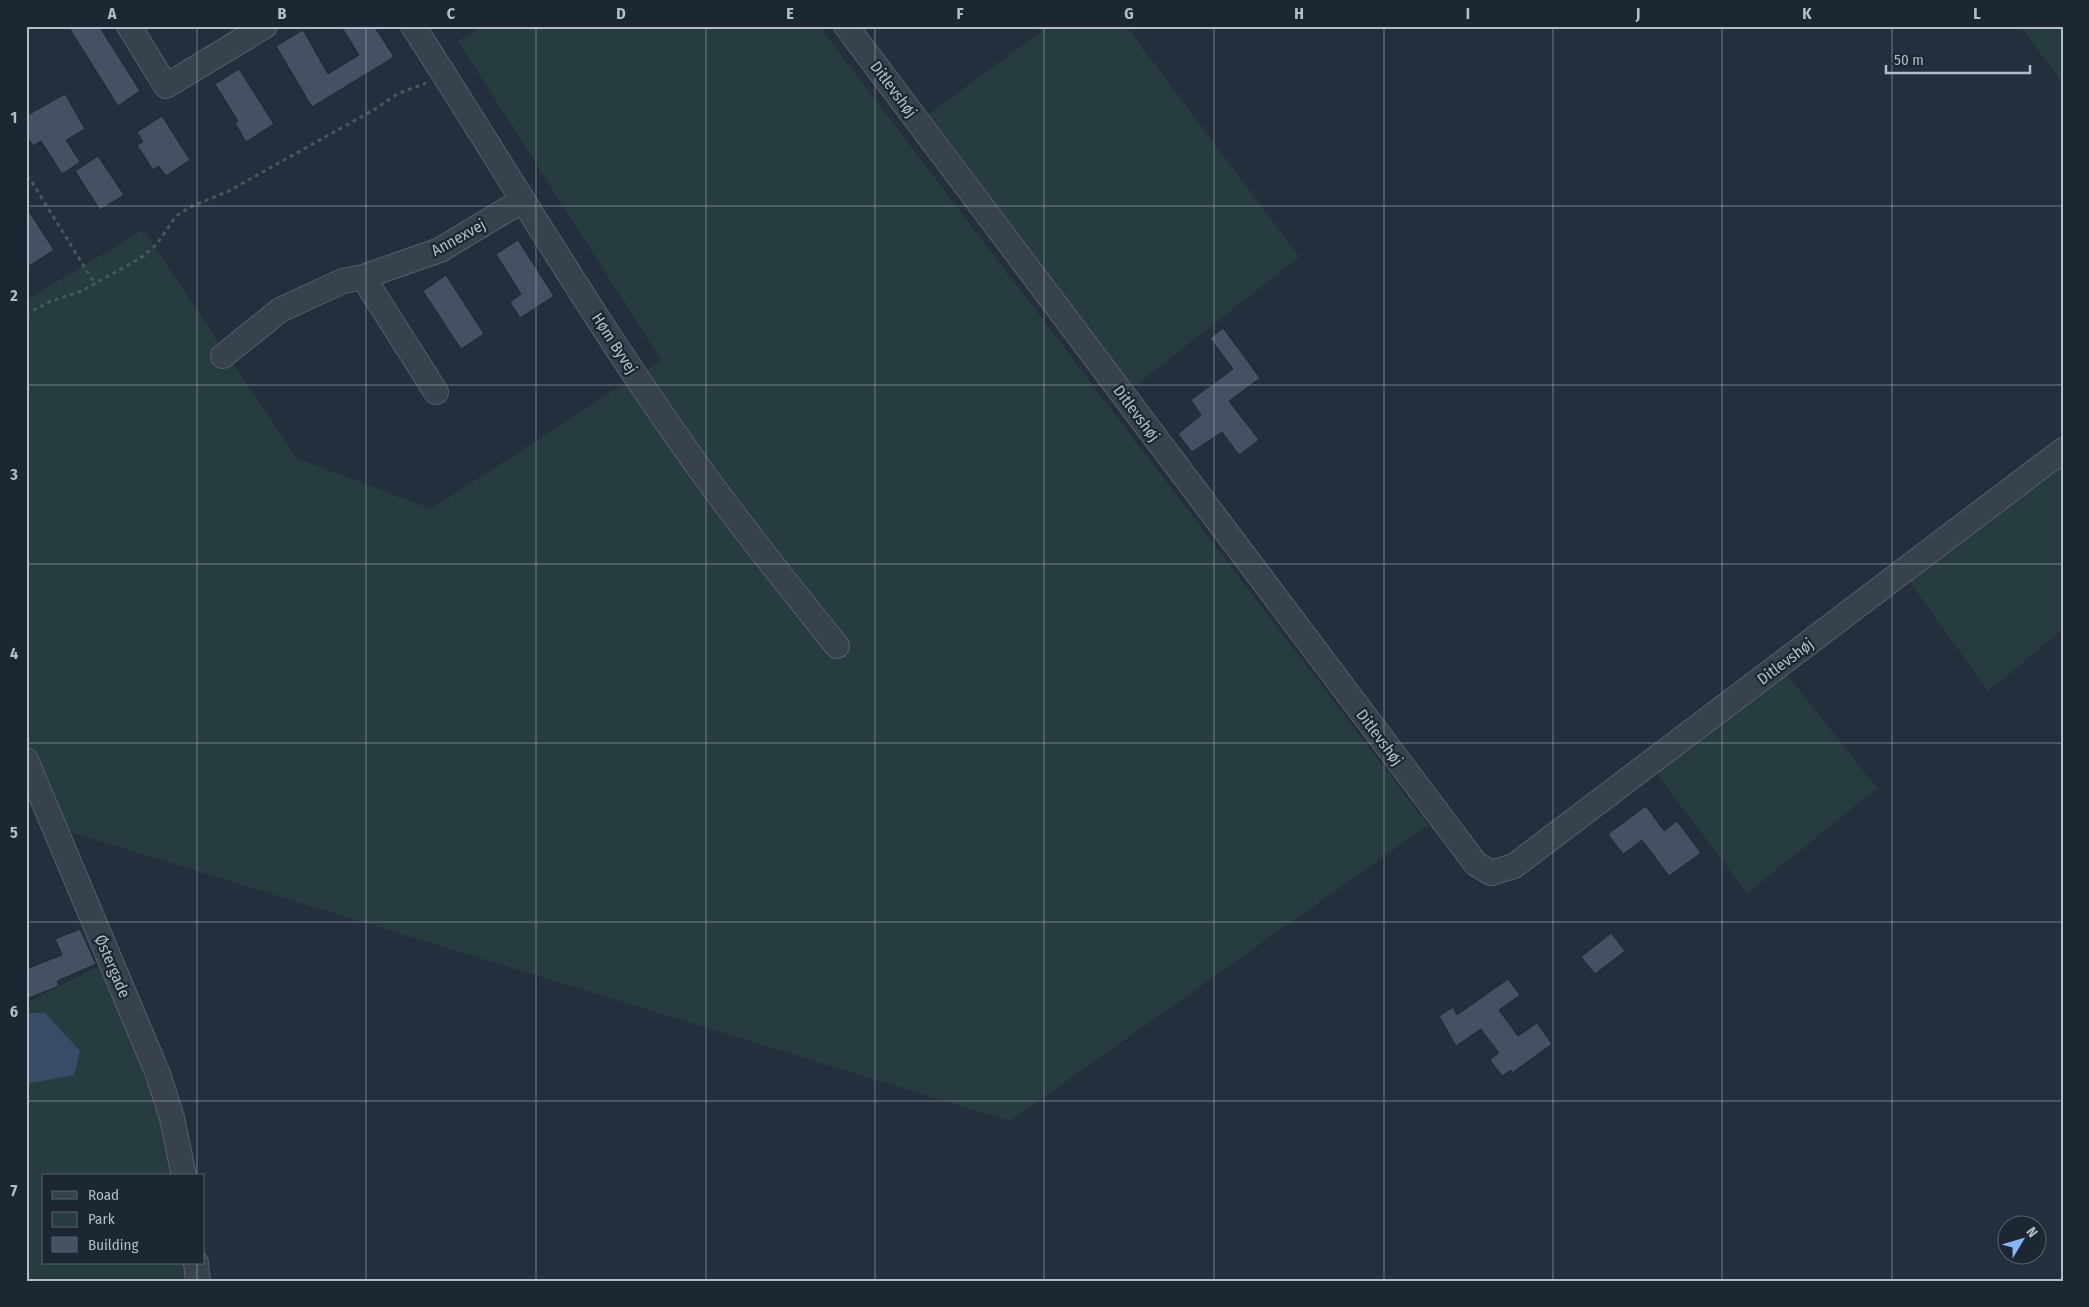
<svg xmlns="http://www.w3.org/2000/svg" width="2089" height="1307" font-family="'Fira Sans Condensed',sans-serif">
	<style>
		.green { fill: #263c3f }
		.water { fill: #394c67 }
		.building { fill: #455162; stroke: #1f2835 }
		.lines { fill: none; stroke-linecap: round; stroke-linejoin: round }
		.minor-casing { stroke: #565f6c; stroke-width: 26 }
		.path { stroke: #44595c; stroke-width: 3; stroke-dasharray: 4 4; stroke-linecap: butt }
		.minor { stroke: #38414e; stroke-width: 24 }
		.grid { fill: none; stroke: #b4bcc9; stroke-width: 1; stroke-opacity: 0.55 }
		.labels { text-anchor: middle; stroke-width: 4.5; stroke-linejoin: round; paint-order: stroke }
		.street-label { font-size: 16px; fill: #b4bcc9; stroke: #1d2633 }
		.neatline { fill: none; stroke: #b4bcc9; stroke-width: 2 }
		.grid-label { font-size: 16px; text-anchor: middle; font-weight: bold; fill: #b4bcc9 }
	</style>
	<rect width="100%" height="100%" fill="#242f3e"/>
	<!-- green -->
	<path class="green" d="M483 26H819L1428 825 1010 1121 61 829 26 741V300L143 230 297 458 431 509 661 360 458 41Z
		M1037 26H1126L1299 257 1132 388 929 114 1041 32Z
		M2020 26H2063V83Z
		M2063 460V629L1988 691 1907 578Z
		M1783 670 1877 788 1747 893 1653 769Z
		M105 963 150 1071 176 1176H44V1263H187L189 1281H26V1003Z"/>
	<!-- water -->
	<path class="water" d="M26 1013H45L80 1051 74 1075 26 1084Z"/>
	<!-- building -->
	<path class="building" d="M68 26H99L140 91 118 106Z
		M341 26H374L394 57 312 107 276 46 303 30 328 74 359 55Z
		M239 69 274 124 246 142 235 123 238 121 215 84Z
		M65 94 85 129 66 140 80 162 62 174 41 141 33 146 26 135V116Z
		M162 116 190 160 166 176 159 166 153 170 137 145 143 142 137 132Z
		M98 156 124 195 100 210 75 171Z
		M26 207 54 250 26 268Z
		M518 240 554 296 520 318 510 302 521 294 496 254Z
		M446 275 484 334 461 349 423 291Z
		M1223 328 1260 378 1229 401 1259 440 1239 455 1222 432 1192 452 1178 434 1201 415 1191 400 1233 369 1210 338Z
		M1646 806 1664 831 1677 821 1701 853 1669 876 1642 840 1623 854 1608 834Z
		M80 929 96 964 57 981 59 986 26 999V969L62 955 55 939Z
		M1611 933 1625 951 1595 974 1581 957Z
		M1508 979 1520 995 1499 1010 1518 1036 1537 1023 1552 1044 1512 1073 1511 1070 1502 1076 1490 1060 1499 1053 1481 1029 1456 1046 1439 1016 1453 1007 1457 1015Z"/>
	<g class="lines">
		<defs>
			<path id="minor" d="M129 26 166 86 265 26
				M413 26C510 176 600 331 705 476 747 534 792 590 837 646
				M846 26 1476 864 1491 873 1514 866 2063 450
				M363 277 436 392
				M223 356 280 310 343 281 363 277 440 250 523 200
				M26 760 158 1074 172 1118 184 1176
				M196 1263 198 1281"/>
		</defs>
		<!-- minor casing -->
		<use href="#minor" class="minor-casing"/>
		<!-- path -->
		<path class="path" d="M26 177 30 179 95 284
			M26 314 51 301 82 291 142 257 157 244 176 216 192 206 227 192 377 108 397 94 426 83"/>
		<!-- minor -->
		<use href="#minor" class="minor"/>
	</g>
	<!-- grid -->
	<path class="grid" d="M197 26V1176M366 26V1281M536 26V1281M706 26V1281M875 26V1281M1044 26V1281M1214 26V1281M1384 26V1281M1553 26V1281M1722 26V1281M1892 26V1281M26 206H2063M26 385H2063M26 564H2063M26 743H2063M26 922H2063M26 1101H2063M197 1263V1281"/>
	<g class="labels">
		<!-- street labels -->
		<g class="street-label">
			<text transform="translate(894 89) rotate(53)" y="6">Ditlevshøj</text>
			<text transform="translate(458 237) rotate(-29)" y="6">Annexvej</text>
			<text transform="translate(615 343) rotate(57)" y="6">Høm Byvej</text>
			<text transform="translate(1137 413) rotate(53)" y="6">Ditlevshøj</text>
			<text transform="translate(1785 661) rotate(-37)" y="6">Ditlevshøj</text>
			<text transform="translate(1380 737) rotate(53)" y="6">Ditlevshøj</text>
			<text transform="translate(113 966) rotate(67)" y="6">Østergade</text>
		</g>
	</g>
	<!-- border -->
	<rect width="2089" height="1307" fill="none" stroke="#1d2633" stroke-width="55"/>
	<!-- legend -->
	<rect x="42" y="1174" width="162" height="90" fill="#1d2633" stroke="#59626f"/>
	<rect x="52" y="1191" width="25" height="8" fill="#38414e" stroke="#59626f"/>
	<text x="88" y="1200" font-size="15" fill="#b4bcc9">Road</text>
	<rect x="52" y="1212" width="25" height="15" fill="#263c3f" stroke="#59626f"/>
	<text x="88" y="1224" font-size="15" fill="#b4bcc9">Park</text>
	<rect x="52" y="1237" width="25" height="15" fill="#455162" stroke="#59626f"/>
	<text x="88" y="1250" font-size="15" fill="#b4bcc9">Building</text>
	<!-- north arrow -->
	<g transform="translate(2022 1240) rotate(52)"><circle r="24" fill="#1d2633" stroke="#59626f"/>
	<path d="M0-4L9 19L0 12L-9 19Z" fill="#8ab4f8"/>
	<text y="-8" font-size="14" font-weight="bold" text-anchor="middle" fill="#b4bcc9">N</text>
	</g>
	<!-- scale -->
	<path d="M1886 65v8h144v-8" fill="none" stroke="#b4bcc9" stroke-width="2.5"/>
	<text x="1894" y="65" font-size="15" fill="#b4bcc9" stroke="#1d2633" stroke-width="4" paint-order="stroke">50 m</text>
	<rect x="28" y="28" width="2034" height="1252" class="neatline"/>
	<g class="grid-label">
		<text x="112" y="19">A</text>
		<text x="282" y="19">B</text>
		<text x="451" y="19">C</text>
		<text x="621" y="19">D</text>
		<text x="790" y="19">E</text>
		<text x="960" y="19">F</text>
		<text x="1129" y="19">G</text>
		<text x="1299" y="19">H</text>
		<text x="1468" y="19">I</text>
		<text x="1638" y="19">J</text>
		<text x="1807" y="19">K</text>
		<text x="1977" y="19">L</text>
		<text x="14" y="123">1</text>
		<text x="14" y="301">2</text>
		<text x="14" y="480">3</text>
		<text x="14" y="659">4</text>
		<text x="14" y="838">5</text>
		<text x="14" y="1017">6</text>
		<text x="14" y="1196">7</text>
	</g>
</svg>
